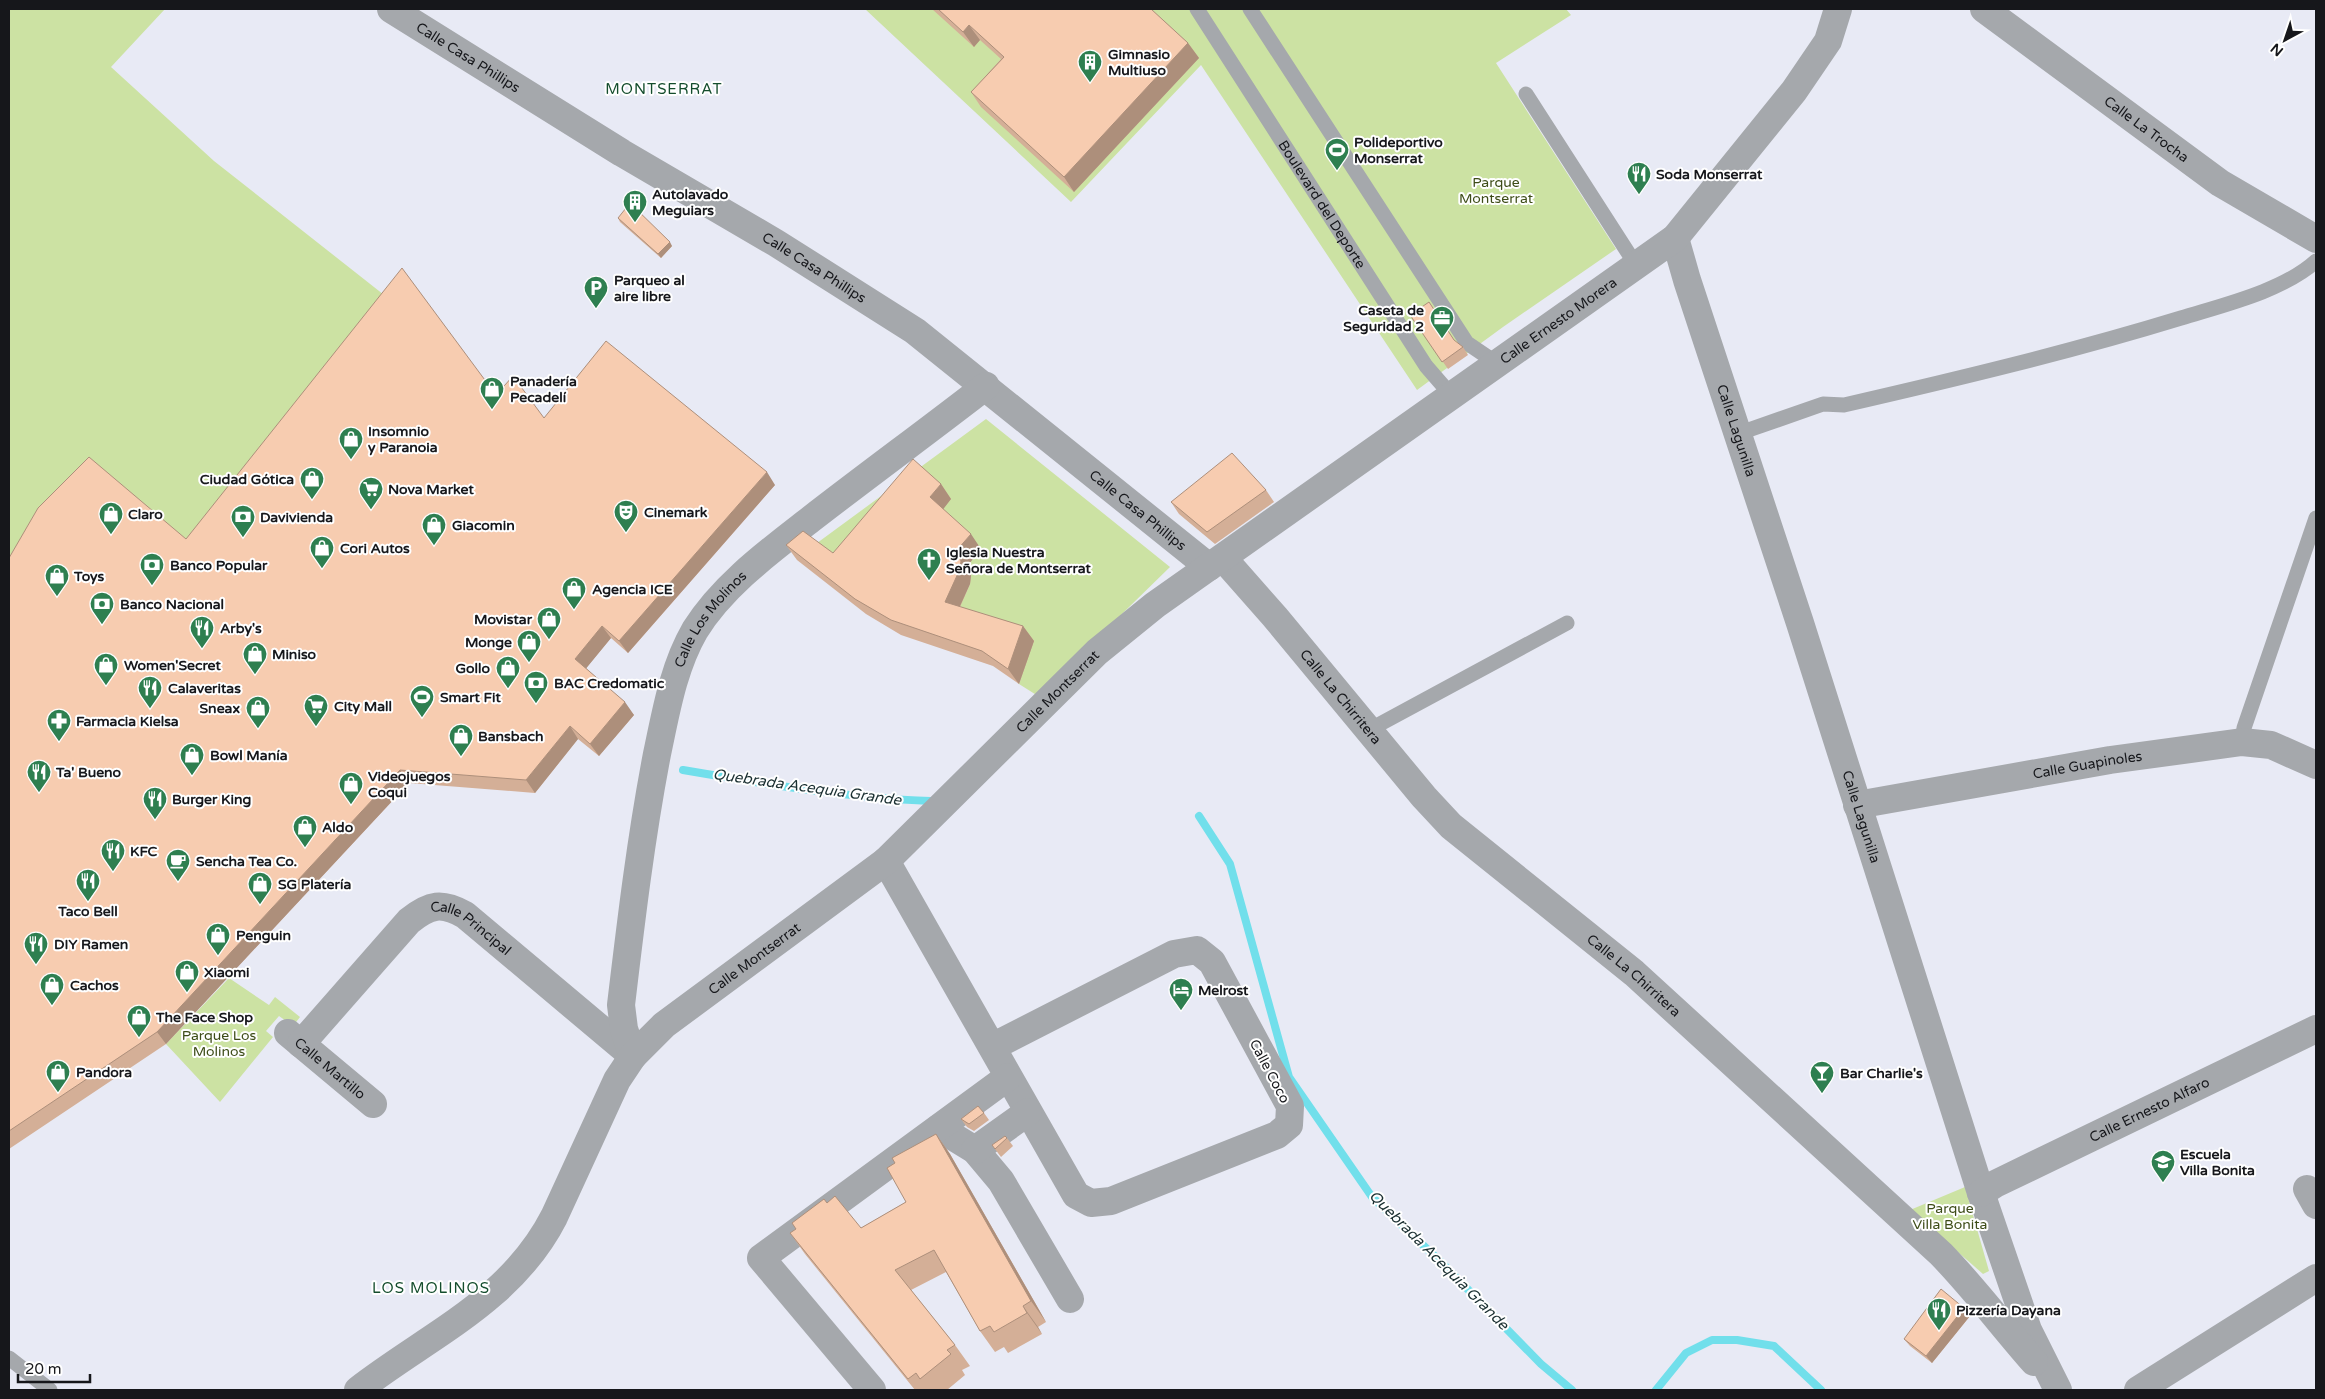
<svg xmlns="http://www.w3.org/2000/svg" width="2325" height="1399" font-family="'Varela Round',sans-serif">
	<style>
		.green { fill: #cce2a3 }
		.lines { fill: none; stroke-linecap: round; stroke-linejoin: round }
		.stream { stroke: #71dfeb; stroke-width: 8 }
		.lane { stroke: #a5a8ac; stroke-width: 15 }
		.street { stroke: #a5a8ac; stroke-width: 28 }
		.wall { fill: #d4af97 }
		.shaded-wall { fill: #ad8f7b }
		.building { fill: #f7ccb0; stroke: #ad8f7b }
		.labels { text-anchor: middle; stroke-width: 4; stroke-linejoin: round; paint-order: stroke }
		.poi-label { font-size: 14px; font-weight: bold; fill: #16171b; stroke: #fff; text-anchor: start }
		.street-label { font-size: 14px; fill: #16171b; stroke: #fff }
		.park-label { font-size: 14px; fill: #3d4c17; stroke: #fff }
		.neighbourhood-label { font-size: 15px; letter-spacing: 1px; fill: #144d2d; stroke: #fff }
		.water-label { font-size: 15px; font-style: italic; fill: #1a2f31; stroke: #fff }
	</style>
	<rect width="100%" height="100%" fill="#e8eaf5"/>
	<!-- green -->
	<path class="green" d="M9 9H165L111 67 214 161 393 302 194 552 9 586Z
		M865 9H1566L1571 15 1496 63 1616 249 1503 327 1417 390 1201 65 1071 202Z
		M986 419 1170 567 1038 696 1019 684 1033 641 973 623 956 602 965 595 970 584 843 568 813 546Z
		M229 978 269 1005 275 997 300 1017 293 1026 279 1016 266 1031 273 1037 220 1102 166 1044Z
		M1965 1187 1989 1271 1983 1274 1910 1210Z"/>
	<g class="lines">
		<!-- stream -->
		<path class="stream" d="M683 770C765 784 848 798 931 801
			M1199 816 1230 864 1289 1077 1372 1197 1444 1265 1541 1364 1572 1390
			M1656 1390 1686 1353 1712 1340H1737L1774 1346 1821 1390"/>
		<!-- lane -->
		<g class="lane">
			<path id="s1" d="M1197 9 1426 366 1452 396"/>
			<path d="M1250 9 1467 343 1498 364"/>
			<path d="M1526 94 1636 265"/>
			<path d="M1737 434 1823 404 1844 405C1957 379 2070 352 2181 318 2223 305 2283 291 2316 261"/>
			<path d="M1367 731 1567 623"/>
			<path d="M2242 742 2244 728 2316 518"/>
			<path d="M9 1358 50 1390"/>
		</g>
		<!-- street -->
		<g class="street">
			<path id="s2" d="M391 9 622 153 776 243 915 331 1209 567"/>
			<path id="s3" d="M1984 9 2220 183 2316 239"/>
			<path id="s4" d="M1675 238 1687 280 1800 623 1981 1193 2028 1330 2058 1390"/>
			<path id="s5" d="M1223 558 1275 617 1424 797 1451 826 1634 973 1941 1254C1975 1289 2003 1327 2034 1362"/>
			<path id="s6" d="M1857 805 2110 760 2242 742 2271 745 2316 765"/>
			<path d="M886 861 1076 1195 1091 1203 1111 1201 1277 1135 1289 1125 1290 1106 1212 962 1197 950 1174 954 992 1047"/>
			<path id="s7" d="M288 1033 373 1104"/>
			<path id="s8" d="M301 1044 409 921C430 904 442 902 465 915L633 1056"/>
			<path id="s9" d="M633 1056 624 1029 621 1005C631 921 641 837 657 754 666 712 673 668 695 630 723 585 770 551 811 519 869 474 928 431 986 386"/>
			<path d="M939 1128 975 1150 1001 1181 1070 1299"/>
			<path d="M975 1150 1028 1112"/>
			<path d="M2307 1189 2316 1205"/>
			<path id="s10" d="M1981 1193 1995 1184 2316 1029"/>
			<path id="s11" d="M358 1390C429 1335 511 1301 554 1217L617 1080 633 1056 664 1025 886 861 1097 652 1155 605 1675 238 1794 91 1828 41 1838 9"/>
			<path d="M872 1390 761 1258 1008 1077"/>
			<path d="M2138 1390 2316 1278"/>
		</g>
	</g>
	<!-- wall -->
	<path class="wall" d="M932 9H1151L1188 43 1199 58 1074 192 981 107 971 92 1001 59 980 40 974 47Z
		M618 218 672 246 661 258 620 222Z
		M1410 315 1454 341 1463 347 1468 355 1448 369Z
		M496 395 544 418 775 485 628 653 611 638 586 668 634 715 599 756 578 739 535 793 409 783 166 1044 9 1149V558L186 539Z
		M941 484 951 499 943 509 981 549 968 565 971 576 970 584 960 607 1023 626 1034 641 1019 684 993 666 901 635 866 614 797 560 786 545 833 553Z
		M1266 490 1274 502 1215 544 1179 514 1171 502Z
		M984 1113 989 1120 974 1131 967 1127 961 1119Z
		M936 1134 950 1154 1046 1322 1038 1327 1042 1334 1008 1353 1004 1347 995 1352 980 1331 946 1272 911 1290 955 1345 970 1366 962 1370 965 1375 947 1390H915L805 1254 790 1233 796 1229 792 1223 827 1203 861 1228 906 1202 895 1163Z
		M1007 1138 1013 1146 1001 1157 992 1145Z
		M1964 1308 1970 1316 1932 1363 1910 1346 1904 1339Z"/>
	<!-- shaded-wall -->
	<path class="shaded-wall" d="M969 25 980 40 974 47 963 32Z
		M1188 43 1199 58 1074 192 1064 177Z
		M670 242 672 246 661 258 658 254Z
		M767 472 775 485 628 653 619 641Z
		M941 484 951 499 941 512 930 497Z
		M971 534 981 549 968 565 971 576 970 584 955 617 945 602 957 550Z
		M602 626 611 638 584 671 575 659Z
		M1023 626 1034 641 1019 684 1008 669Z
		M625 702 634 715 599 756 590 744Z
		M570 726 578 739 535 793 526 780Z
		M400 770 409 783 166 1044 157 1032Z
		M936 1134 950 1154 1046 1322 1031 1301Z
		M1023 1306 1038 1327 1042 1334 1027 1313Z
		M1964 1308 1970 1316 1932 1363 1926 1356Z"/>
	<!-- building -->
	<path class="building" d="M938 9H1151L1188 43 1064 177 971 92 1004 57 969 25 963 32Z
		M630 203 670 242 658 254 618 218Z
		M402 268 496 395 513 376 544 418 606 341 767 472 619 641 602 626 575 659 625 702 590 744 570 726 526 780 400 770 157 1032 9 1131V558L38 508 89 457 186 539Z
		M1429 302 1454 340 1463 347 1442 362 1410 315Z
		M1232 453 1266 490 1207 532 1171 502Z
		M913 459 941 484 930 497 971 534 957 550 961 561 960 569 945 602 1023 626 1008 669 982 651 891 620 855 599 786 545 803 531 833 553Z
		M978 1106 984 1113 969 1124 961 1119Z
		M936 1134 1031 1301 1023 1306 1027 1313 994 1332 990 1326 980 1331 934 1250 895 1270 955 1345 947 1350 951 1354 920 1379 916 1373 908 1379 790 1233 796 1229 792 1223 824 1199 827 1203 835 1196 861 1228 906 1202 887 1168 895 1163 892 1158Z
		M1005 1136 1007 1138 995 1149 992 1145Z
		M1941 1289 1964 1308 1926 1356 1904 1339Z"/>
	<!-- icons -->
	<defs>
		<symbol id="building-pin" viewBox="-11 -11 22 30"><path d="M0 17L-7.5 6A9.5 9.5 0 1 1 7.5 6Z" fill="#2e7f50" stroke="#fff"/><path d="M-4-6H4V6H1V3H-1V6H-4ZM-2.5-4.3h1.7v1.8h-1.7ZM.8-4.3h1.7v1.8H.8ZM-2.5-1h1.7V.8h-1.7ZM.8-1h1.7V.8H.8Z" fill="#fff"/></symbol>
		<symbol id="stadium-pin" viewBox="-11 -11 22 30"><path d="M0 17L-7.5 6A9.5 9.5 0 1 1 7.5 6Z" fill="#2e7f50" stroke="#fff"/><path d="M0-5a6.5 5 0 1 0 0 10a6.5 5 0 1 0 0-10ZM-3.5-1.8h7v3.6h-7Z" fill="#fff"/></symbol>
		<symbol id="restaurant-pin" viewBox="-11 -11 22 30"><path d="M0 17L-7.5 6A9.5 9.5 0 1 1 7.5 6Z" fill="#2e7f50" stroke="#fff"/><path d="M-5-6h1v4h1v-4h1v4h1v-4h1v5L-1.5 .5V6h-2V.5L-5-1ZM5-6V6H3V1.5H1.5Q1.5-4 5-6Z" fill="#fff"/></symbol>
		<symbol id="parking-pin" viewBox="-11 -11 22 30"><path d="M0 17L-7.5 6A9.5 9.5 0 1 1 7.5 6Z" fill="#2e7f50" stroke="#fff"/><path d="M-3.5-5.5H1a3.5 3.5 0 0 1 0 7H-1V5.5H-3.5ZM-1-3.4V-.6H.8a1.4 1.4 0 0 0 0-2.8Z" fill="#fff"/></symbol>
		<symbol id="office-pin" viewBox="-11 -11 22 30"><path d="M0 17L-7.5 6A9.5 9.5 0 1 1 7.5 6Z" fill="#2e7f50" stroke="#fff"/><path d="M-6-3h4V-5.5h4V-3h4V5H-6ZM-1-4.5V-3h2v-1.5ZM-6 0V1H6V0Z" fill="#fff"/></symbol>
		<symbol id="shop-pin" viewBox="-11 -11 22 30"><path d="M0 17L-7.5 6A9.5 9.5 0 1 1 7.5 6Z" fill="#2e7f50" stroke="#fff"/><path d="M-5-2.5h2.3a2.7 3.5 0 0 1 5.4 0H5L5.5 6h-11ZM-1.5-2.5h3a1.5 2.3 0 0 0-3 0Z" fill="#fff"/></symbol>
		<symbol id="supermarket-pin" viewBox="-11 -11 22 30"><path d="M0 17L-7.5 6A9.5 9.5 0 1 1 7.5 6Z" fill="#2e7f50" stroke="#fff"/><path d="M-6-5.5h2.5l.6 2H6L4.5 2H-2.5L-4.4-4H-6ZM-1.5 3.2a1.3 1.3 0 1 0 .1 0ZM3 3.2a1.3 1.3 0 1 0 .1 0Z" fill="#fff"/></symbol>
		<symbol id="theatre-pin" viewBox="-11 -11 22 30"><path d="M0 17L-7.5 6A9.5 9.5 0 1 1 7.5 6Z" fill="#2e7f50" stroke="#fff"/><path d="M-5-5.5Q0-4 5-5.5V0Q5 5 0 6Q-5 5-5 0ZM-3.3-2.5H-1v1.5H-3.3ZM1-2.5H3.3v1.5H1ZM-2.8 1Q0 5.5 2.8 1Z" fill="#fff"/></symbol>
		<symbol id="bank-pin" viewBox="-11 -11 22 30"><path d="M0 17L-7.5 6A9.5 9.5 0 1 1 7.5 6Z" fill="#2e7f50" stroke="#fff"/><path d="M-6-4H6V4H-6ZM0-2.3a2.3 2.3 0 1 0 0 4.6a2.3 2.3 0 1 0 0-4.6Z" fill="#fff"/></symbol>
		<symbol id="church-pin" viewBox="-11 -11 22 30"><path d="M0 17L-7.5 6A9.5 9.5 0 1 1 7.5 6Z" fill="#2e7f50" stroke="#fff"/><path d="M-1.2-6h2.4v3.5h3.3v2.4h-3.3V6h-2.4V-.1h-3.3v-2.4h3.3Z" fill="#fff"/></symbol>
		<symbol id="pharmacy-pin" viewBox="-11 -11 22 30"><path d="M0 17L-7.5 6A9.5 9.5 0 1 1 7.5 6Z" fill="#2e7f50" stroke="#fff"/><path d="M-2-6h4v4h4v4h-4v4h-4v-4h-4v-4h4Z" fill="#fff"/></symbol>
		<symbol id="cafe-pin" viewBox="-11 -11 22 30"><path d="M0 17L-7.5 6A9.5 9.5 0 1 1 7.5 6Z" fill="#2e7f50" stroke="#fff"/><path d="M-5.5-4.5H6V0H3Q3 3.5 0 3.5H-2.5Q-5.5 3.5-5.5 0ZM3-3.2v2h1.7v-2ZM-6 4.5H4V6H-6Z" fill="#fff"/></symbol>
		<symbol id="hotel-pin" viewBox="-11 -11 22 30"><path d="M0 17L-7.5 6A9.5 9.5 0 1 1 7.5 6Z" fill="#2e7f50" stroke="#fff"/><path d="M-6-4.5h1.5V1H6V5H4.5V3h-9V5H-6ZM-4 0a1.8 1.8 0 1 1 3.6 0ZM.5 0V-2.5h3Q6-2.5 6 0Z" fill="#fff"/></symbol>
		<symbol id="bar-pin" viewBox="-11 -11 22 30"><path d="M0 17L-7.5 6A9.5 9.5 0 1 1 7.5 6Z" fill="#2e7f50" stroke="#fff"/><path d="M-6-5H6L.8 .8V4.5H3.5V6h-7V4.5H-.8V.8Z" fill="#fff"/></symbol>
		<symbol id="school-pin" viewBox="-11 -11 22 30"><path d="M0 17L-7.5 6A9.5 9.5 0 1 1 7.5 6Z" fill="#2e7f50" stroke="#fff"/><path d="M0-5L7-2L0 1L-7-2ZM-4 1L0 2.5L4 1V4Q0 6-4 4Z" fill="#fff"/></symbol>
	</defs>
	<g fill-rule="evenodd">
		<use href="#building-pin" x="1076" y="48" width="28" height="38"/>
		<use href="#stadium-pin" x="1323" y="136" width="28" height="38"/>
		<use href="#restaurant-pin" x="1625" y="160" width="28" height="38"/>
		<use href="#building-pin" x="621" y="188" width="28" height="38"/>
		<use href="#parking-pin" x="582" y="274" width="28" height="38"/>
		<use href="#office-pin" x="1428" y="304" width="28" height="38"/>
		<use href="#shop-pin" x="478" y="375" width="28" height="38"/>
		<use href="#shop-pin" x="337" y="425" width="28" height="38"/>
		<use href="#shop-pin" x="298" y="465" width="28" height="38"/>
		<use href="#supermarket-pin" x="357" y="475" width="28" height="38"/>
		<use href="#theatre-pin" x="612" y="498" width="28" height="38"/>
		<use href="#shop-pin" x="97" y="500" width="28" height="38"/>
		<use href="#bank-pin" x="229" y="503" width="28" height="38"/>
		<use href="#shop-pin" x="420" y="511" width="28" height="38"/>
		<use href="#shop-pin" x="308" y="534" width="28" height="38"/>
		<use href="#church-pin" x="915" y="546" width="28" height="38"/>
		<use href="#bank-pin" x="138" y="551" width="28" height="38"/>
		<use href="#shop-pin" x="43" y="562" width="28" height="38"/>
		<use href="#shop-pin" x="560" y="575" width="28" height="38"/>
		<use href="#bank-pin" x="88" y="590" width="28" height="38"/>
		<use href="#shop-pin" x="535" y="605" width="28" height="38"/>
		<use href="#restaurant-pin" x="188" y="614" width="28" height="38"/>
		<use href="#shop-pin" x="515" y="628" width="28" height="38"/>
		<use href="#shop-pin" x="241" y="640" width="28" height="38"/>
		<use href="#shop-pin" x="92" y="651" width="28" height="38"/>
		<use href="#shop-pin" x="494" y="654" width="28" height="38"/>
		<use href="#bank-pin" x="522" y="669" width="28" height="38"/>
		<use href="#restaurant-pin" x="136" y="674" width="28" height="38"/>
		<use href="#stadium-pin" x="408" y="683" width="28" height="38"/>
		<use href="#supermarket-pin" x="302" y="692" width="28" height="38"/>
		<use href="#shop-pin" x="244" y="694" width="28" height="38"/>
		<use href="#pharmacy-pin" x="45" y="707" width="28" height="38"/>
		<use href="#shop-pin" x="447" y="722" width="28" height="38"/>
		<use href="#shop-pin" x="178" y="741" width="28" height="38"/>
		<use href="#restaurant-pin" x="25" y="758" width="28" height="38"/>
		<use href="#shop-pin" x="337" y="770" width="28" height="38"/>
		<use href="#restaurant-pin" x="141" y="785" width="28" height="38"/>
		<use href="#shop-pin" x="291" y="813" width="28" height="38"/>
		<use href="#restaurant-pin" x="99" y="837" width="28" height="38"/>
		<use href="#cafe-pin" x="164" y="847" width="28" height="38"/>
		<use href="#restaurant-pin" x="74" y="867" width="28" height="38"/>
		<use href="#shop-pin" x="246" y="870" width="28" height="38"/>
		<use href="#shop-pin" x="204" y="921" width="28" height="38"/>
		<use href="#restaurant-pin" x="22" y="930" width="28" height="38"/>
		<use href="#shop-pin" x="173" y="958" width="28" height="38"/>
		<use href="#shop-pin" x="38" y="971" width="28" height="38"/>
		<use href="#hotel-pin" x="1167" y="976" width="28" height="38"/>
		<use href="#shop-pin" x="125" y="1003" width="28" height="38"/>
		<use href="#shop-pin" x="44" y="1058" width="28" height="38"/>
		<use href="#bar-pin" x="1808" y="1059" width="28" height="38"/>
		<use href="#school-pin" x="2149" y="1148" width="28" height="38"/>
		<use href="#restaurant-pin" x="1925" y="1296" width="28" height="38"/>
	</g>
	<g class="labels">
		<!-- poi labels -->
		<g class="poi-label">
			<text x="1108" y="59">Gimnasio<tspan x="1108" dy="16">Multiuso</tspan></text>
			<text x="1354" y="147">Polideportivo<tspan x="1354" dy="16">Monserrat</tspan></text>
			<text x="1656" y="179">Soda Monserrat</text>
			<text x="652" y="199">Autolavado<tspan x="652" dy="16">Meguiars</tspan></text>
			<text x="614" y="285">Parqueo al<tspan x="614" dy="16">aire libre</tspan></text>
			<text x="1424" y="315" text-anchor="end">Caseta de<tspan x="1424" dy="16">Seguridad 2</tspan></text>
			<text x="510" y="386">Panadería<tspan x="510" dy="16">Pecadelí</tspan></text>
			<text x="368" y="436">Insomnio<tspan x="368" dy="16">y Paranoia</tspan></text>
			<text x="294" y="484" text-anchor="end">Ciudad Gótica</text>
			<text x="388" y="494">Nova Market</text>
			<text x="644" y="517">Cinemark</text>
			<text x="128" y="519">Claro</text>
			<text x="260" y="522">Davivienda</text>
			<text x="452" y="530">Giacomin</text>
			<text x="340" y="553">Cori Autos</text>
			<text x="946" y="557">Iglesia Nuestra<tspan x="946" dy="16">Señora de Montserrat</tspan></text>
			<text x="170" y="570">Banco Popular</text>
			<text x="74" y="581">Toys</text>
			<text x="592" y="594">Agencia ICE</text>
			<text x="120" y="609">Banco Nacional</text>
			<text x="532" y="624" text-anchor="end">Movistar</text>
			<text x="220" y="633">Arby's</text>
			<text x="512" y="647" text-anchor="end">Monge</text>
			<text x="272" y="659">Miniso</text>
			<text x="124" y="670">Women'Secret</text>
			<text x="490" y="673" text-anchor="end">Gollo</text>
			<text x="554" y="688">BAC Credomatic</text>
			<text x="168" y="693">Calaveritas</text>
			<text x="440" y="702">Smart Fit</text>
			<text x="334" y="711">City Mall</text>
			<text x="240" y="713" text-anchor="end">Sneax</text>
			<text x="76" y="726">Farmacia Kielsa</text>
			<text x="478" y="741">Bansbach</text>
			<text x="210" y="760">Bowl Manía</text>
			<text x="56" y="777">Ta' Bueno</text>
			<text x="368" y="781">Videojuegos<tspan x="368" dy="16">Coqui</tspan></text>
			<text x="172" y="804">Burger King</text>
			<text x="322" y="832">Aldo</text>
			<text x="130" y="856">KFC</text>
			<text x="196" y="866">Sencha Tea Co.</text>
			<text x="278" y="889">SG Platería</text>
			<text x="88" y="916" text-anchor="middle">Taco Bell</text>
			<text x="236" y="940">Penguin</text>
			<text x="54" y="949">DIY Ramen</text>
			<text x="204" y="977">Xiaomi</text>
			<text x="70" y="990">Cachos</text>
			<text x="1198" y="995">Melrost</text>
			<text x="156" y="1022">The Face Shop</text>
			<text x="76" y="1077">Pandora</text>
			<text x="1840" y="1078">Bar Charlie's</text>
			<text x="2180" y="1159">Escuela<tspan x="2180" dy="16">Villa Bonita</tspan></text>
			<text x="1956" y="1315">Pizzería Dayana</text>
		</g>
		<!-- street labels -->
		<g class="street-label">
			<text dy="5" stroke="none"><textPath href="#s2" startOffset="91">Calle Casa Phillips</textPath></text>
			<text dy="5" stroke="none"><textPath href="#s3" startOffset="202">Calle La Trocha</textPath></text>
			<text dy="5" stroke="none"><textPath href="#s1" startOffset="232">Boulevard del Deporte</textPath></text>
			<text dy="5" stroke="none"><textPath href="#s2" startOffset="496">Calle Casa Phillips</textPath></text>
			<text dy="5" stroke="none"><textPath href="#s11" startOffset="1629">Calle Ernesto Morera</textPath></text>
			<text dy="5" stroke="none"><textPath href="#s4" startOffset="202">Calle Lagunilla</textPath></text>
			<text dy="5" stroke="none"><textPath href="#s2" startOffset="901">Calle Casa Phillips</textPath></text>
			<text dy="5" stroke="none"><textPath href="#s9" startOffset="454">Calle Los Molinos</textPath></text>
			<text dy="5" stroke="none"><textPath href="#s11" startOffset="1005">Calle Montserrat</textPath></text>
			<text dy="5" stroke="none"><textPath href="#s5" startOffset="182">Calle La Chirritera</textPath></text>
			<text dy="5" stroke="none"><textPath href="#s6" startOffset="234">Calle Guapinoles</textPath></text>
			<text dy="5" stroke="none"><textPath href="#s4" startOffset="608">Calle Lagunilla</textPath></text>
			<text dy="5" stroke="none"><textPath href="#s8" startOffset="236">Calle Principal</textPath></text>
			<text dy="5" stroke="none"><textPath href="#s11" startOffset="600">Calle Montserrat</textPath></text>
			<text dy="5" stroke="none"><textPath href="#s5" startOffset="588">Calle La Chirritera</textPath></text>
			<text dy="5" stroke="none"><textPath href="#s7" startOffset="55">Calle Martillo</textPath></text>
			<text transform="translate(1270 1071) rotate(62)" y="5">Calle Coco</text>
			<text dy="5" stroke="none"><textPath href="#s10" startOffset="188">Calle Ernesto Alfaro</textPath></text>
		</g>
		<!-- park labels -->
		<g class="park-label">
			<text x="1496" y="187">Parque<tspan x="1496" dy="16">Montserrat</tspan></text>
			<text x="219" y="1040">Parque Los<tspan x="219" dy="16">Molinos</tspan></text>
			<text x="1950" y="1213">Parque<tspan x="1950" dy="16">Villa Bonita</tspan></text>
		</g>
		<!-- neighbourhood labels -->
		<g class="neighbourhood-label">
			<text x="664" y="94">MONTSERRAT</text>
			<text x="431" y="1293">LOS MOLINOS</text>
		</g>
		<!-- water labels -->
		<g class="water-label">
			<text transform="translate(807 787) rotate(8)" y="5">Quebrada Acequia Grande</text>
			<text transform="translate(1439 1260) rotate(45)" y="5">Quebrada Acequia Grande</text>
		</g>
	</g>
	<!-- border -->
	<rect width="2325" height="1399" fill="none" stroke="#16171b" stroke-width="20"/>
	<!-- north arrow -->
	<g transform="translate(2285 40) rotate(220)" stroke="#ffffff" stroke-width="4" paint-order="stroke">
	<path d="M0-4L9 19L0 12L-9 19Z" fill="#16171b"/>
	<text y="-8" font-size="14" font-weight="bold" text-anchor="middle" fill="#16171b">N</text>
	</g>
	<!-- scale -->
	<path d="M18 1374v8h72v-8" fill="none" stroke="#16171b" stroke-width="2.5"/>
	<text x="25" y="1374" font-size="15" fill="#16171b" stroke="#ffffff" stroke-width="4" paint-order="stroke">20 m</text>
</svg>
